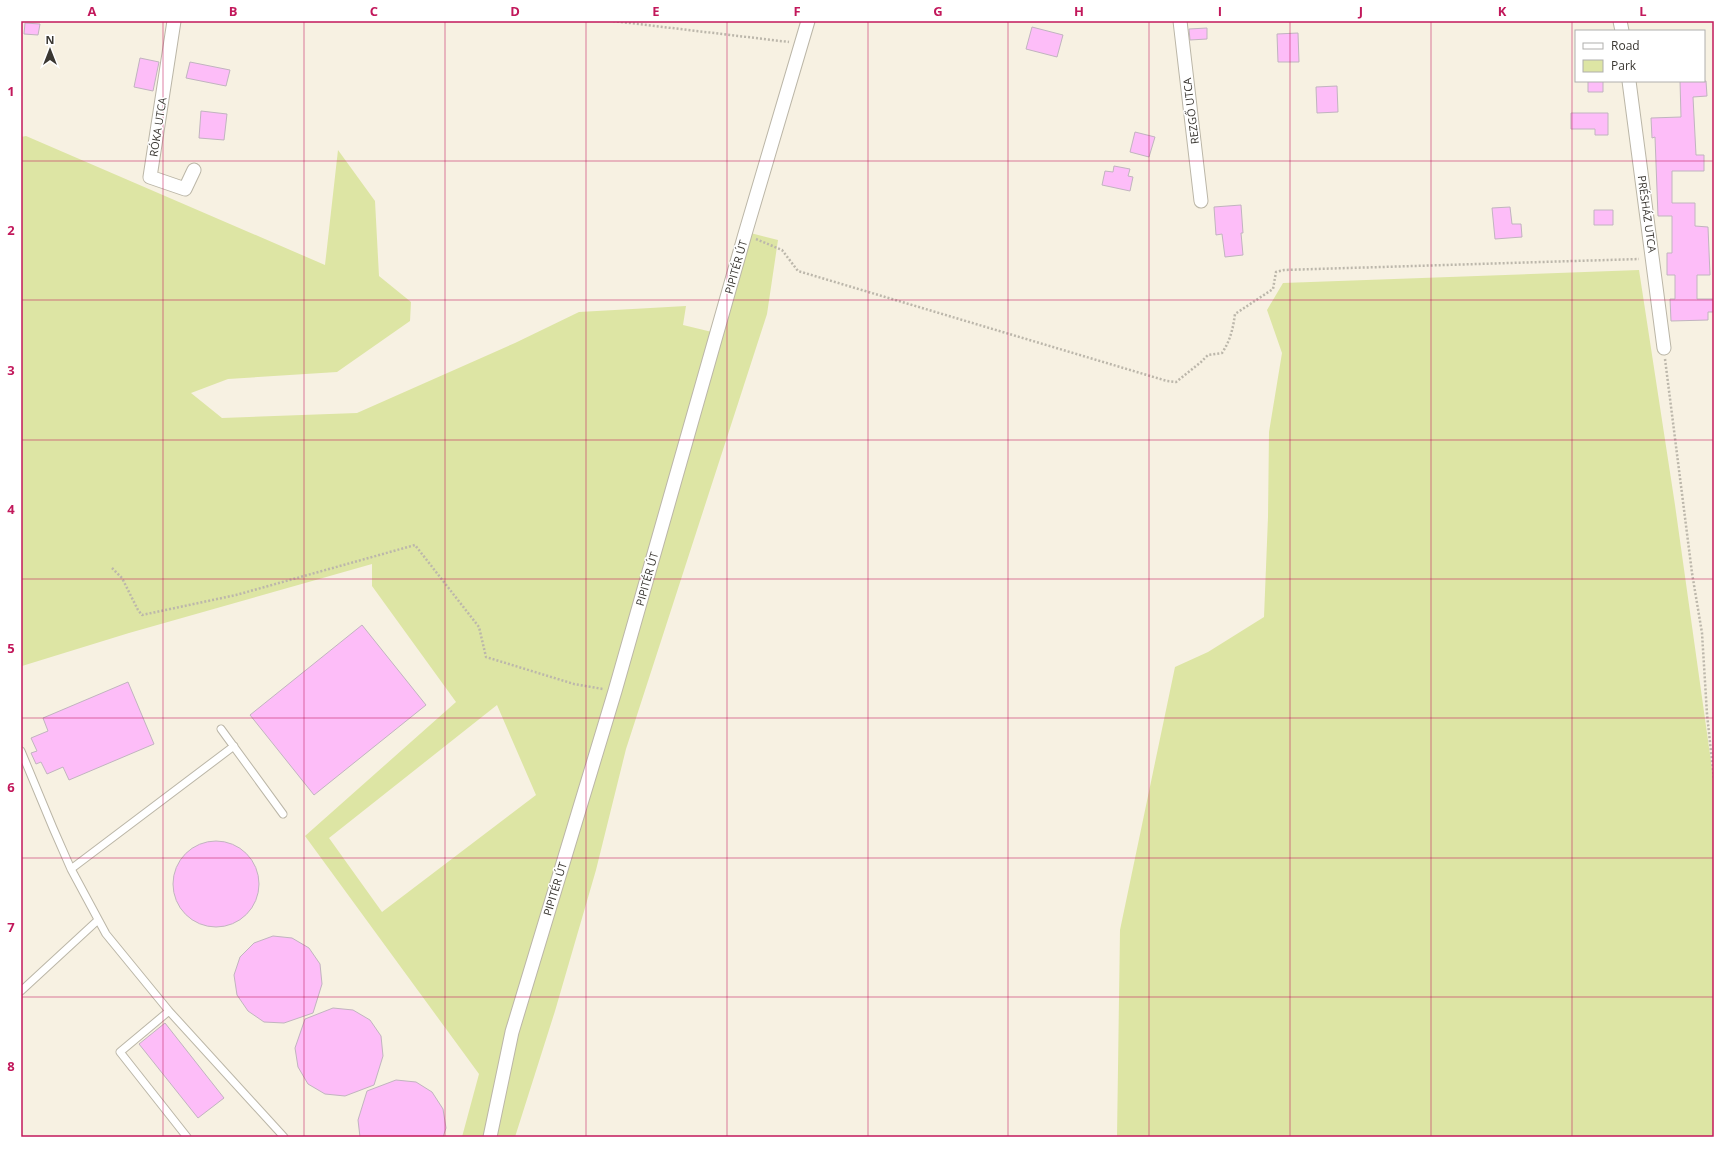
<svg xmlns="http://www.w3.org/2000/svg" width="1735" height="1158" font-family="'Open Sans',sans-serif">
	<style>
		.green { fill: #dde5a4; fill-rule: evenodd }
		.building { fill: #fdbdf8; stroke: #c1b4bf }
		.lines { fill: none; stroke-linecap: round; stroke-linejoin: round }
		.service-casing { stroke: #bbb6a7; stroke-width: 9 }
		.minor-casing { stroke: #bbb6a7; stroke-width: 15 }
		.path { stroke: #bcb7ab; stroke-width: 2.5; stroke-dasharray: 2 2; stroke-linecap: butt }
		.service { stroke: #fff; stroke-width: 7 }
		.minor { stroke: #fff; stroke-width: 13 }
		.grid { fill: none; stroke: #c2185b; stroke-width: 1; stroke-opacity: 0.55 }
		.labels { text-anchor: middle; stroke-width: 3; stroke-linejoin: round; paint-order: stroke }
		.street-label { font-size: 11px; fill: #3a3732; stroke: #fff }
		.neatline { fill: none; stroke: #c2185b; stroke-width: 1.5 }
		.grid-label { font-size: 13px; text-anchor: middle; font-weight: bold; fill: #c2185b }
	</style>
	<rect width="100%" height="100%" fill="#f7f1e2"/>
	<!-- green -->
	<path class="green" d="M26 136 325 265 338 150 375 201 379 276 411 302 410 321 337 372 228 379 191 393 222 418 357 413 515 343 579 312 686 306 683 325 712 332 739 230 778 240 767 314 626 749 596 870 555 1011 515 1137H462L479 1074 305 836 456 702 372 586V564L129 633 22 666 21 686V137ZM497 705 536 795 382 912 329 838Z
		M1639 270 1675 505 1714 783V1137H1117L1120 930 1175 667 1208 652 1264 617 1268 517 1269 432 1282 353 1267 310 1283 283Z"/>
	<!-- building -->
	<path class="building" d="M25 23 40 24 38 35 24 34Z
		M1032 27 1063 35 1057 57 1026 49Z
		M1207 28V39L1190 40 1189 29Z
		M1298 33 1299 62H1278L1277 34Z
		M140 58 159 62 153 91 134 87Z
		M190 62 230 70 226 86 186 78Z
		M1588 81H1603V92H1588Z
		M1680 81H1706L1707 96 1693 97 1696 155H1704V171H1672V203H1695V226L1708 227 1710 275H1697V299H1714V312H1708V320L1671 321 1670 299H1675V275H1667V253H1672V216H1658L1655 137 1652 138 1651 118 1681 117Z
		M1337 86 1338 112 1317 113 1316 87Z
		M201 111 227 114 224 140 199 138Z
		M1571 113H1608V135H1595V129H1571Z
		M1135 132 1155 137 1149 157 1130 152Z
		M1114 166 1130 169 1128 176 1133 177 1130 191 1102 185 1105 171 1113 172Z
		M1241 205 1243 233H1241L1243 255 1225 257 1222 234 1216 235 1214 207Z
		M1510 207 1512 224H1521L1522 237 1495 239 1492 208Z
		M1594 210H1613V225H1594Z
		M362 625 426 705 314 795 250 715Z
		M128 682 154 744 69 780 63 767 47 774 41 762 36 764 31 753 37 751 31 738 48 731 43 718Z
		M173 884a43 43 0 1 1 86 0a43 43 0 1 1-86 0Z
		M273 936 292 938 309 948 320 964 322 984 313 1013 284 1023 264 1022 248 1011 237 995 234 975 240 957 254 943Z
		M333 1008 353 1010 370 1020 381 1036 383 1056 374 1085 345 1096 325 1094 308 1084 298 1067 295 1048 305 1019Z
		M165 1023 224 1098 198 1118 139 1044Z
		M396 1080 416 1082 432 1092 443 1109 446 1128 443 1137H360L358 1120 367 1091Z"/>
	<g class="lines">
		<defs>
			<path id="service" d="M221 729 283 814
				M21 751 53 828 71 869 106 934 169 1011 284 1137
				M71 869 234 746
				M21 991 98 920
				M169 1011 120 1052 187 1137"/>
			<path id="minor" d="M174 21 150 177 185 189 194 170
				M1180 21 1201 201
				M1620 21 1622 31
				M1629 81 1664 348
				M490 1137 512 1032 615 691 745 234 808 21"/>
		</defs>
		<!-- service casing -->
		<use href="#service" class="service-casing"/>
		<!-- minor casing -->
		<use href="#minor" class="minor-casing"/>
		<!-- path -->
		<path class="path" d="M613 21 789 42
			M756 239 782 250 798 271 1167 381 1176 382 1201 362 1208 355 1222 353C1230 341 1233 329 1235 314L1273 289 1276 272 1284 270 1639 259
			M1665 359 1692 573 1702 633 1707 714 1714 780
			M112 568 122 578 138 610 142 615 236 595 415 545 479 627 486 657 574 684 603 689"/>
		<!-- service -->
		<use href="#service" class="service"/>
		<!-- minor -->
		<use href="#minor" class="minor"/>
	</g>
	<!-- grid -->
	<path class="grid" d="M163 21V1137M304 21V1137M445 21V1137M586 21V1137M727 21V1137M868 21V1137M1008 21V1137M1149 21V1137M1290 21V1137M1431 21V1137M1572 21V1137M21 161H1714M21 300H1714M21 440H1714M21 579H1714M21 718H1714M21 858H1714M21 997H1714"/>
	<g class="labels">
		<!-- street labels -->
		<g class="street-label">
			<text transform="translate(1191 111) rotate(-97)" y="4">REZGŐ UTCA</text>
			<text transform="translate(158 127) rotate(-81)" y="4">RÓKA UTCA</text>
			<text transform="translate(1647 214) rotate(82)" y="4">PRÉSHÁZ UTCA</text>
			<text transform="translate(736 267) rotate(-74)" y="4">PIPITÉR ÚT</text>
			<text transform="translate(647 579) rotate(-74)" y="4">PIPITÉR ÚT</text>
			<text transform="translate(555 889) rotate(-73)" y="4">PIPITÉR ÚT</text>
		</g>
	</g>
	<!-- border -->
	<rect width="1735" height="1158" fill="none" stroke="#ffffff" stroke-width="44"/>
	<!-- legend -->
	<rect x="1575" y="30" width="130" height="52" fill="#ffffff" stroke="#b0afad"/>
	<rect x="1583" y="43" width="20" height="6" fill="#ffffff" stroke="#b0afad"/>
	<text x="1611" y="50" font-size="12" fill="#3a3732">Road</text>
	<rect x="1583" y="60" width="20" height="12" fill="#dde5a4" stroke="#b0afad"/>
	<text x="1611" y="70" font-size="12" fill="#3a3732">Park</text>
	<!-- north arrow -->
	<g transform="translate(50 50)" stroke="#ffffff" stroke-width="3" paint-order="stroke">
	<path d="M0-3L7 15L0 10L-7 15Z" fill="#3a3732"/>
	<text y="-6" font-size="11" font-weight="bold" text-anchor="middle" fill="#3a3732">N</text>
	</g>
	<rect x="22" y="22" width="1691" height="1114" class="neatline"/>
	<g class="grid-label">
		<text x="92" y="16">A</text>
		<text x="233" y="16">B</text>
		<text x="374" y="16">C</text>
		<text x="515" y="16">D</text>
		<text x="656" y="16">E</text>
		<text x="797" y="16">F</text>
		<text x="938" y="16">G</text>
		<text x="1079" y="16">H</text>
		<text x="1220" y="16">I</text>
		<text x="1361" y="16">J</text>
		<text x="1502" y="16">K</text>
		<text x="1643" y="16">L</text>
		<text x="11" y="96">1</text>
		<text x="11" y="235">2</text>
		<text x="11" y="375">3</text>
		<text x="11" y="514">4</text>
		<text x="11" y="653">5</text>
		<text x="11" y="792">6</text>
		<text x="11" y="932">7</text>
		<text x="11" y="1071">8</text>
	</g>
</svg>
